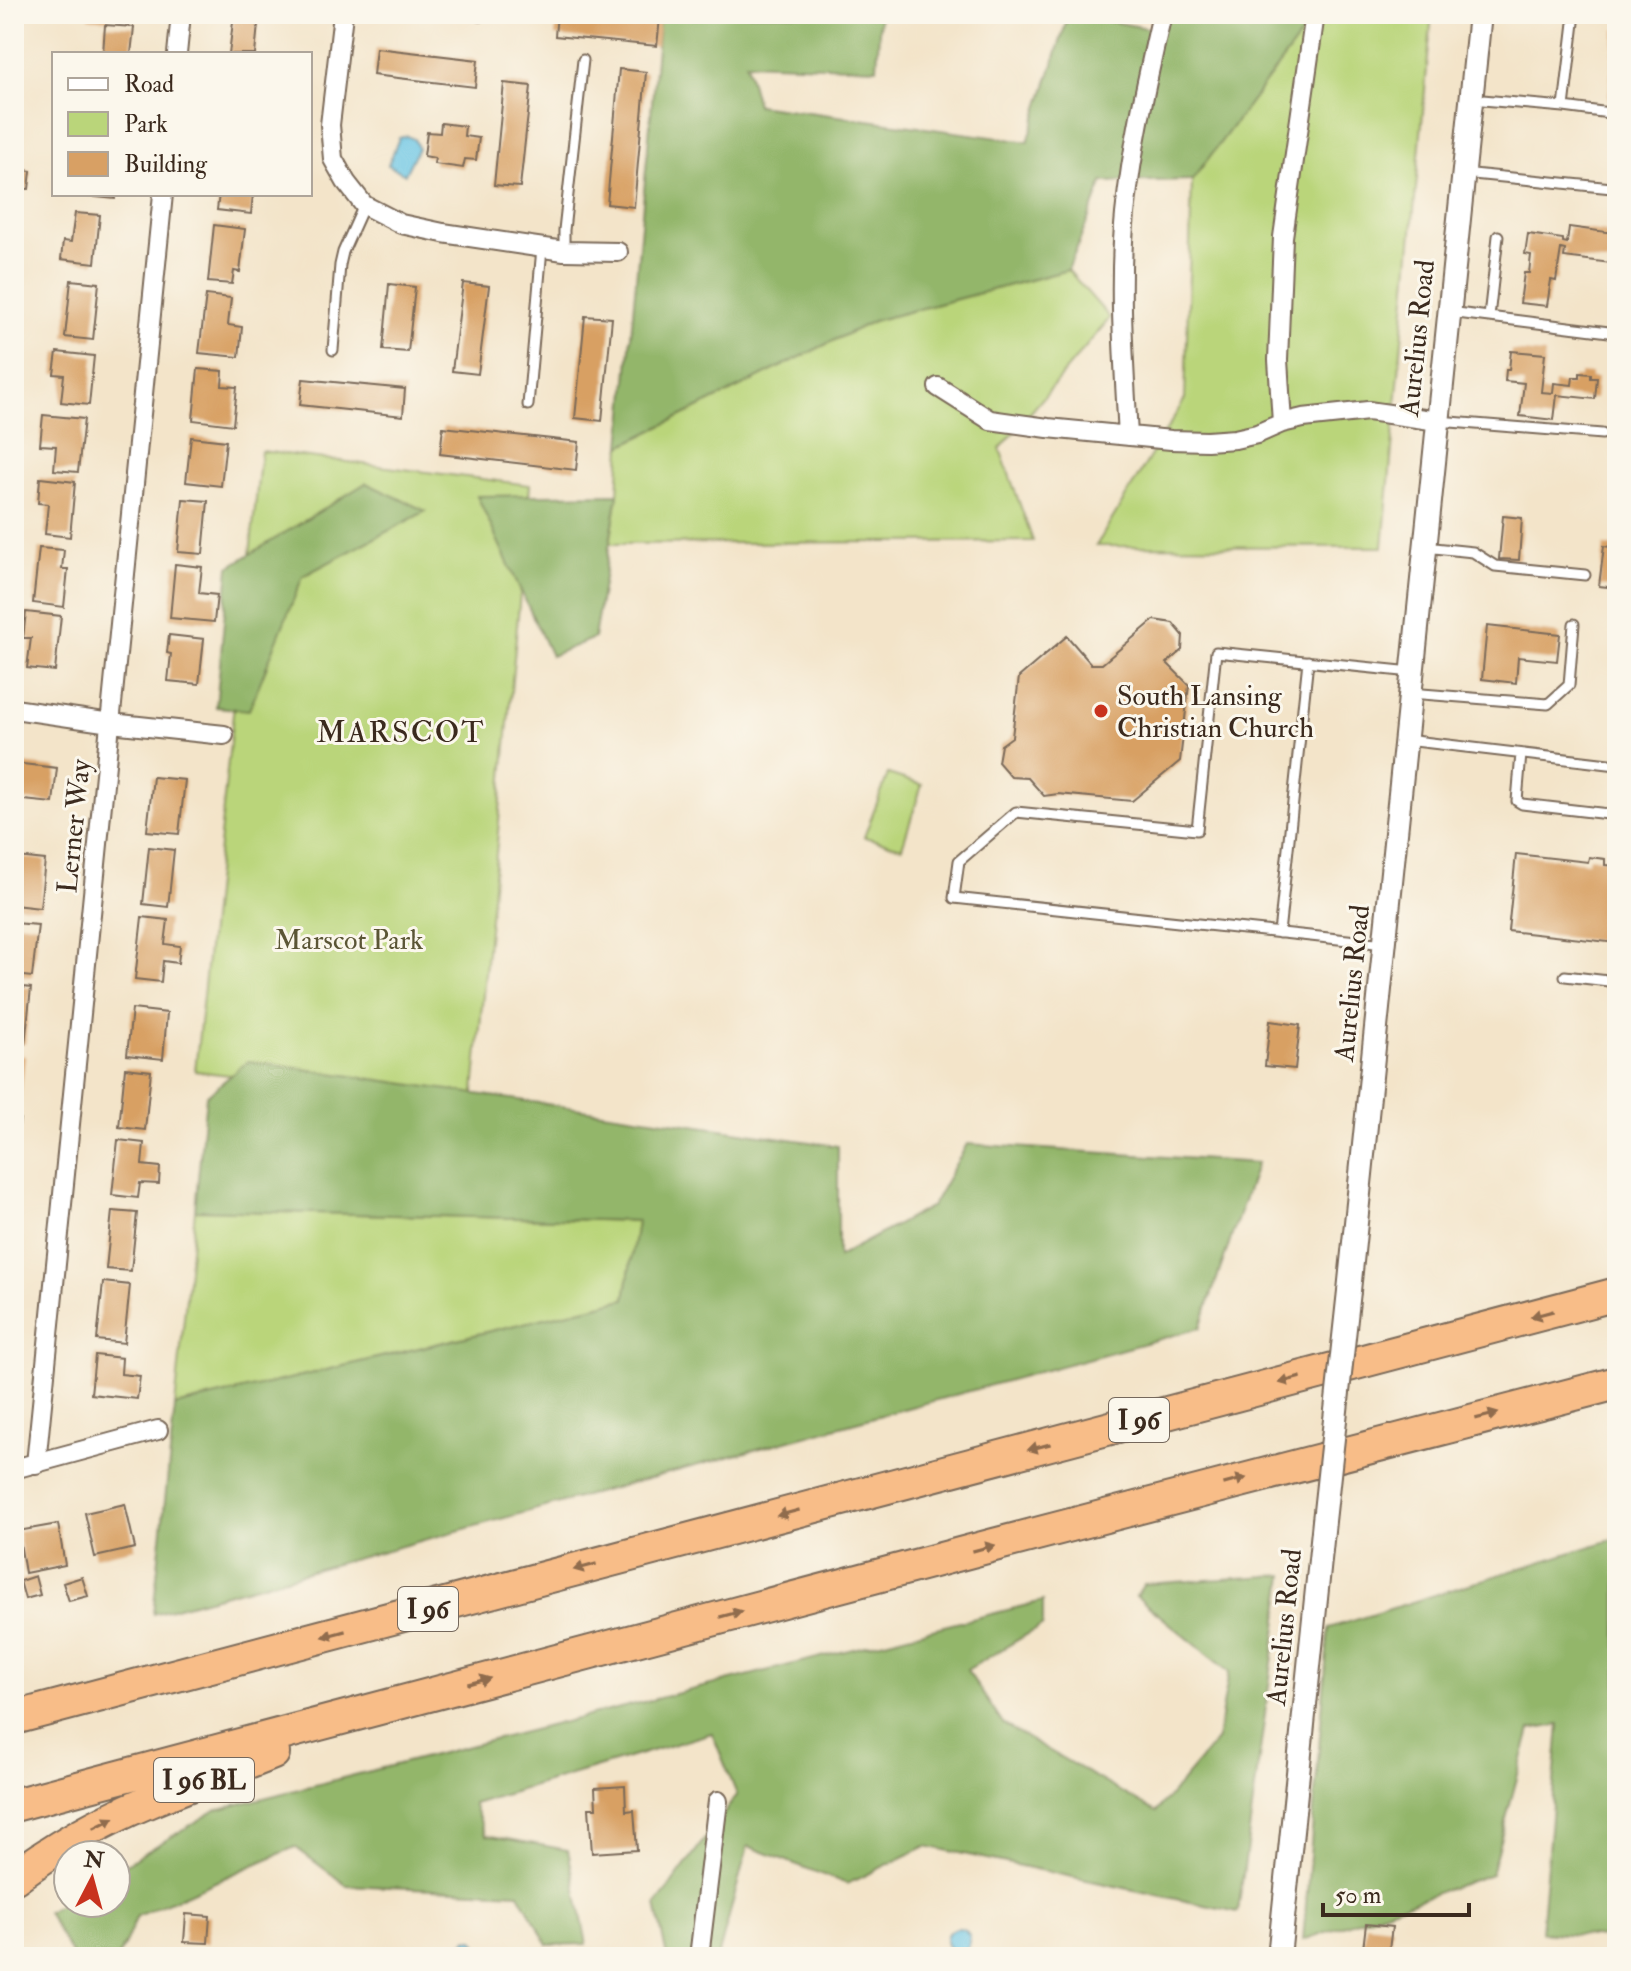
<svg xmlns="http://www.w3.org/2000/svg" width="1631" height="1971" font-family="'IM FELL Double Pica',serif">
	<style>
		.green { fill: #bad57a; stroke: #7a804c; stroke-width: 2 }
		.forest { fill: #93b66a; stroke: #677044; stroke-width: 2 }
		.water { fill: #67c5e5; stroke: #517882; stroke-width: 2 }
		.building { fill: #d8a064 }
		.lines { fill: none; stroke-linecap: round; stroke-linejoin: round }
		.service-casing { stroke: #7b6b5a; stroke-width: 13 }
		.minor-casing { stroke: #7b6b5a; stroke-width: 22 }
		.tertiary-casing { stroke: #7b6b5a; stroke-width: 26 }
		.motorway-casing { stroke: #7b6b5a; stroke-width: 36 }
		.service { stroke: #fff; stroke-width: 9 }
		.minor { stroke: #fff; stroke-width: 18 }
		.tertiary { stroke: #fff; stroke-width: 22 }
		.motorway { stroke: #f8bd88; stroke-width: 32 }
		.tertiary-bridge-casing { stroke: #7b6b5a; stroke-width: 26; stroke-linecap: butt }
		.tertiary-bridge { stroke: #fff; stroke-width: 22 }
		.oneway { fill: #906c4e }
		.poi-dot { fill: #c8321e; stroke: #fbf7ec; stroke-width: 3 }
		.labels { text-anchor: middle; stroke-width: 6; stroke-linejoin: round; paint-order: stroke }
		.shield { fill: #fbf7ec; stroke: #75685c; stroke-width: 2 }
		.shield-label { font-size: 26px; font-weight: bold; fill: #3b2a1e }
		.street-label { font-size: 28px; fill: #3b2a1e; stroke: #fbf7ec }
		.poi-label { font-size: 28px; fill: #3b2a1e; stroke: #fbf7ec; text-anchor: start }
		.park-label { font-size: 28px; fill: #5b5535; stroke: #fbf7ec }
		.neighbourhood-label { font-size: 30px; letter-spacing: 2px; fill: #3b2a1e; stroke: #fbf7ec }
	</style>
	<rect width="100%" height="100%" fill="#fbf7ec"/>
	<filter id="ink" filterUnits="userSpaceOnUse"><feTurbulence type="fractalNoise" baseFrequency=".0125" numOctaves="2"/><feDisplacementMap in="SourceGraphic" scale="16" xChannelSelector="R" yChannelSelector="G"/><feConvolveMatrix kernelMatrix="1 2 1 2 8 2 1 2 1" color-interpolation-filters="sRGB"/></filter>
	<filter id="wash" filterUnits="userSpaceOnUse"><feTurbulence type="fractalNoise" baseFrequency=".006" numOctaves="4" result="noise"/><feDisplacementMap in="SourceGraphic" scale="32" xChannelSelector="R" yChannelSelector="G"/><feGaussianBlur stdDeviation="1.8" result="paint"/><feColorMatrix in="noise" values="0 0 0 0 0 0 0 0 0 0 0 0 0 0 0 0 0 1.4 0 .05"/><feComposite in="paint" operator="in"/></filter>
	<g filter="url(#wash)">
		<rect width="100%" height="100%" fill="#f3e4c9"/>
		<!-- green -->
		<path class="green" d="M1317 14H1432L1383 547 1096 546 1185 399 1192 180Z
			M1068 270 1110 318 1000 449 1033 541 610 544 618 494 621 446 873 321Z
			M261 451 530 485 473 1103 195 1071Z
			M888 774 922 785 902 847 864 837Z
			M195 1210 638 1221 625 1299 175 1406Z"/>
		<!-- forest -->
		<path class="forest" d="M660 14H880L877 68 746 63 757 105 1028 142 1069 14 1153 29 1158 14H1317L1192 180 1103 182 1068 270 873 321 621 446Z
			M366 483 426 511 303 576 249 710 216 707 229 567Z
			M618 494 594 638 551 656 477 496Z
			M248 1061 838 1146V1257L932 1206 967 1144 1257 1163 1200 1328 153 1614 175 1406 625 1299 637 1221 195 1210 206 1096Z
			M1617 1538V1938L1541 1932 1559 1725 1530 1730 1491 1874 1303 1940 1329 1628Z
			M1284 1575 1238 1912 926 1846 847 1884 748 1846 718 1957H667L656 1905 737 1795 712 1733 473 1804 486 1835 568 1850 587 1944 548 1945 519 1893 346 1885 295 1847 137 1916 119 1957H73L47 1912 68 1899V1903H116V1870L216 1810 1043 1601V1625L967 1670 1003 1724 1156 1812 1217 1740 1229 1672 1136 1596 1144 1584Z"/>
		<!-- water -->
		<path class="water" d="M407 136 414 139 418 148 405 174 388 165 399 138Z
			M946 1940a12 12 0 1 1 24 0a12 12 0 1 1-24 0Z
			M468 1939 474 1940 477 1943V1957H461L462 1945Z"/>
		<g id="blocks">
			<!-- building -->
			<path class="building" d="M89 14H109V20L89 18Z
				M234 14H259L255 54H229Z
				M557 14H615L660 18 657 46 555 36Z
				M14 21H19L16 45H14Z
				M105 25 134 27 131 54H103Z
				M1615 30H1617V101L1608 100Z
				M376 48 478 60 475 87 373 75Z
				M619 69 646 72 634 207 607 204Z
				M504 83 531 86 520 187 494 185Z
				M441 123 465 126 464 136 479 138 476 160 465 159 463 168 434 164 435 158 424 156 427 132 440 133Z
				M14 169 31 171 29 189 14 188Z
				M87 194H116L115 199 87 196Z
				M219 194H253L251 214 217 210Z
				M75 213 100 215 95 263 61 259 63 241 71 242Z
				M214 225 245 229 240 272 234 271 232 284 208 282Z
				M1569 227 1614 233 1610 263 1564 257 1565 250 1561 249 1556 281 1551 280 1547 306 1520 303 1524 273H1529L1531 255 1525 254 1528 234 1563 239V242L1567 243Z
				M71 280 99 283 93 340 65 337Z
				M463 283 489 286 478 374 452 371Z
				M389 284 415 287 408 352 383 350Z
				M206 295 231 298 228 325 242 327 239 357 199 353Z
				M585 316 612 318 602 421 575 418Z
				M1511 351 1545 354 1541 392 1553 393 1554 383 1572 385 1573 377H1580V373L1591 374V378H1597L1595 399 1557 395 1554 420 1520 416 1524 383 1505 381 1506 370H1509Z
				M57 352 94 356 89 405 61 402 64 375 54 374Z
				M198 369 223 371 222 386 237 387 233 425 193 420Z
				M303 379 405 389 403 416 300 405Z
				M43 415 84 419 78 472 54 470 56 446 40 445Z
				M443 427 579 442 576 470 440 454Z
				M191 437 226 441 221 486 186 482Z
				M40 478 75 482 70 537 45 534 48 504 38 503Z
				M183 499 208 501 203 554 178 552Z
				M1503 516 1522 518 1519 560 1499 559Z
				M1604 546 1617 548V588L1599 586Z
				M39 548 64 550 62 569H68L64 607 33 603Z
				M175 564 202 567 199 593 217 595 214 622 170 618Z
				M26 612 61 616 55 671 27 668 31 638H23Z
				M1154 620 1173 623 1183 635 1182 650 1167 663 1189 685 1180 761 1132 801 1058 794 1044 796 1028 778 1011 777 998 762 1001 745 1012 737 1019 677 1067 636 1091 664H1102Z
				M1487 626 1560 634 1557 661 1518 657 1516 683 1482 679Z
				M169 635 204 639 199 684 168 681 171 654 167 653Z
				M14 763 57 768 53 803 14 799Z
				M153 777 185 780 179 834 147 831Z
				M149 847 174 850 168 907 143 904Z
				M1516 854 1588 862 1589 857 1605 859V865L1617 866V943L1508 931Z
				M17 857 45 860 40 908 14 905Z
				M142 917 168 920 165 944 180 946 178 963 163 961 161 982 135 979Z
				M14 923 38 925 32 977 14 975Z
				M14 986 31 988 25 1044 14 1043Z
				M132 1009 167 1013 163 1059 127 1055Z
				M1270 1021 1300 1025 1295 1069 1265 1066Z
				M14 1055 25 1056 19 1108 14 1107Z
				M125 1068 151 1071 145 1130 119 1127Z
				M14 1117H20L16 1156H14Z
				M118 1140 144 1143 142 1165 160 1167 159 1184 140 1183 138 1198 112 1195Z
				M112 1211 137 1213 131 1271 106 1269Z
				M103 1282 130 1285 124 1343 97 1340Z
				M95 1355 122 1358 121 1374 140 1376 137 1399 91 1394Z
				M125 1504 135 1548 95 1557 85 1513Z
				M58 1524 65 1565 25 1573 18 1531Z
				M35 1576 40 1595 25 1599 20 1581Z
				M82 1577 88 1596 69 1601 63 1583Z
				M625 1786 626 1811 634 1810 637 1850 592 1853 589 1808H596L595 1788Z
				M186 1914 210 1916 208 1943 184 1942Z
				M1366 1924 1392 1927 1388 1957H1362Z"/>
		</g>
	</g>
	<g filter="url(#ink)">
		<use href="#blocks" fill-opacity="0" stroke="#7b6b5a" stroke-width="2"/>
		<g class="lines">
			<defs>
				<path id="service" d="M466 14 480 16
					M1471 99 1564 107 1575 14
					M1564 107 1617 114
					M1463 173 1612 188 1617 186
					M564 251V230L583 60
					M1449 312 1617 333
					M1489 317 1498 236
					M333 350 340 265 343 252 364 205
					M528 405 542 248
					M1438 421 1602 434
					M1425 547 1473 552 1495 566 1585 575
					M1410 693 1548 704 1569 685 1574 624
					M1406 740 1617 765
					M1521 754 1517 801 1522 804 1617 815
					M1279 933 1308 661
					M1385 944 954 898 959 861 1016 812 1197 830 1216 652 1412 672
					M1565 976 1617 982"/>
				<path id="minor" d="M343 14 330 125 333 159 346 182 364 205 401 224 443 233 564 251 618 252
					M177 54 181 14
					M938 387 990 420 1048 428 1171 440 1207 441 1235 439 1257 434 1282 423 1303 418 1368 411 1438 421
					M1282 423 1278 360 1283 237 1315 14
					M1128 436C1124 362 1118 288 1125 214 1132 146 1147 80 1162 14
					M14 709 111 723 224 735
					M36 1464 163 194
					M14 1469 158 1430
					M699 1957 718 1801"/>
				<path id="tertiary" d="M1349 1291 1480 14
					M1279 1957 1324 1521"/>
				<path id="motorway" d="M14 1718 1617 1294
					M14 1805 994 1545 1617 1383
					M14 1878C55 1847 100 1822 147 1802 189 1784 232 1770 273 1753"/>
			</defs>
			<!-- service casing -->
			<use href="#service" class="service-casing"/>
			<!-- minor casing -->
			<use href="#minor" class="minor-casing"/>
			<!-- tertiary casing -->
			<use href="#tertiary" class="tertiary-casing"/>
			<!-- motorway casing -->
			<use href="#motorway" class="motorway-casing"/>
			<!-- service -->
			<use href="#service" class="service"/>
			<!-- minor -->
			<use href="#minor" class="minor"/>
			<!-- tertiary -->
			<use href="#tertiary" class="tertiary"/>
			<!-- motorway -->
			<use href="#motorway" class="motorway"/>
			<defs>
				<path id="tertiary-bridge" d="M1324 1521 1349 1291"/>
			</defs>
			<!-- tertiary-bridge casing -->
			<use href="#tertiary-bridge" class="tertiary-bridge-casing"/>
			<!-- tertiary-bridge -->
			<use href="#tertiary-bridge" class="tertiary-bridge"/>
		</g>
		<!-- one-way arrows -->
		<defs><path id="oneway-solid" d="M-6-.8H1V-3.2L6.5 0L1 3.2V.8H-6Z" transform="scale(2)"/></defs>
		<g class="oneway">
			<use href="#oneway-solid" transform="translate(1542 1314) rotate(165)"/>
			<use href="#oneway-solid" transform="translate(1290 1380) rotate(165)"/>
			<use href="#oneway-solid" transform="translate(1487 1416) rotate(-14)"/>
			<use href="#oneway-solid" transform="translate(1039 1447) rotate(165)"/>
			<use href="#oneway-solid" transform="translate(1235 1481) rotate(-15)"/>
			<use href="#oneway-solid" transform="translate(788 1513) rotate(165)"/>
			<use href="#oneway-solid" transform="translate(984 1548) rotate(-15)"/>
			<use href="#oneway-solid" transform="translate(585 1567) rotate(165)"/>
			<use href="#oneway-solid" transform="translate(731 1614) rotate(-15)"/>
			<use href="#oneway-solid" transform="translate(334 1634) rotate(165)"/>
			<use href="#oneway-solid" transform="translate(479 1681) rotate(-15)"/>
			<use href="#oneway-solid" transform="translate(104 1823) rotate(-27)"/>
		</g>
	</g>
	<!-- markers -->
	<circle class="poi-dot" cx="1101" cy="711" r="8"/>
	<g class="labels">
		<!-- shield labels -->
		<g class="shield">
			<rect x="1109" y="1398" width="60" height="44" rx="6"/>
			<rect x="398" y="1587" width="60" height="44" rx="6"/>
			<rect x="154" y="1758" width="100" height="44" rx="6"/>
		</g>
		<g class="shield-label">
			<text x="1139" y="1429">I 96</text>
			<text x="428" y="1618">I 96</text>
			<text x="204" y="1789">I 96 BL</text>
		</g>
		<!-- street labels -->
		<g class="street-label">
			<text transform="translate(1416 338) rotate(-84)" y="10">Aurelius Road</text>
			<text transform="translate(73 826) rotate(-84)" y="10">Lerner Way</text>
			<text transform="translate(1351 983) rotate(-84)" y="10">Aurelius Road</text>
			<text transform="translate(1283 1627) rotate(-84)" y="10">Aurelius Road</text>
		</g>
		<!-- poi labels -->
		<g class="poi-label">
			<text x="1117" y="705">South Lansing<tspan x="1117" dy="32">Christian Church</tspan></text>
		</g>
		<!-- park labels -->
		<g class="park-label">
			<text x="349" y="949">Marscot Park</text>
		</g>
		<!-- neighbourhood labels -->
		<g class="neighbourhood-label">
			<text x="401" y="742">MARSCOT</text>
		</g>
	</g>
	<!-- margin -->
	<rect width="1631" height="1971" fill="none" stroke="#fbf7ec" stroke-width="48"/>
	<!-- legend -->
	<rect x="52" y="52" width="260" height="144" fill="#fbf7ec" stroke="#aea59a" stroke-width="2"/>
	<rect x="68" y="78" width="40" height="12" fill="#ffffff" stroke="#aea59a" stroke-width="2"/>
	<text x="124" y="92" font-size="24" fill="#3b2a1e">Road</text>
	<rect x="68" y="112" width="40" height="24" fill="#bad57a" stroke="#aea59a" stroke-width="2"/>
	<text x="124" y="132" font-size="24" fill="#3b2a1e">Park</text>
	<rect x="68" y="152" width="40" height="24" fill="#d8a064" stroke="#aea59a" stroke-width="2"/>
	<text x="124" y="172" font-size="24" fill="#3b2a1e">Building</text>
	<!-- north arrow -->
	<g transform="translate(92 1879) rotate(6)"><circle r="38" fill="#fbf7ec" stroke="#aea59a" stroke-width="2"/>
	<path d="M0-6L14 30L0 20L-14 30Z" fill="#c8321e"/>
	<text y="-12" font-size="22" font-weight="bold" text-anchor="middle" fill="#3b2a1e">N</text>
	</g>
	<!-- scale -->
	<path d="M1323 1903v12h146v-12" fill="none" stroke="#3b2a1e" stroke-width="4"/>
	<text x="1335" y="1903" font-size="24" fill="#3b2a1e" stroke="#fbf7ec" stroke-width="6" paint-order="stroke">50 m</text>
</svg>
